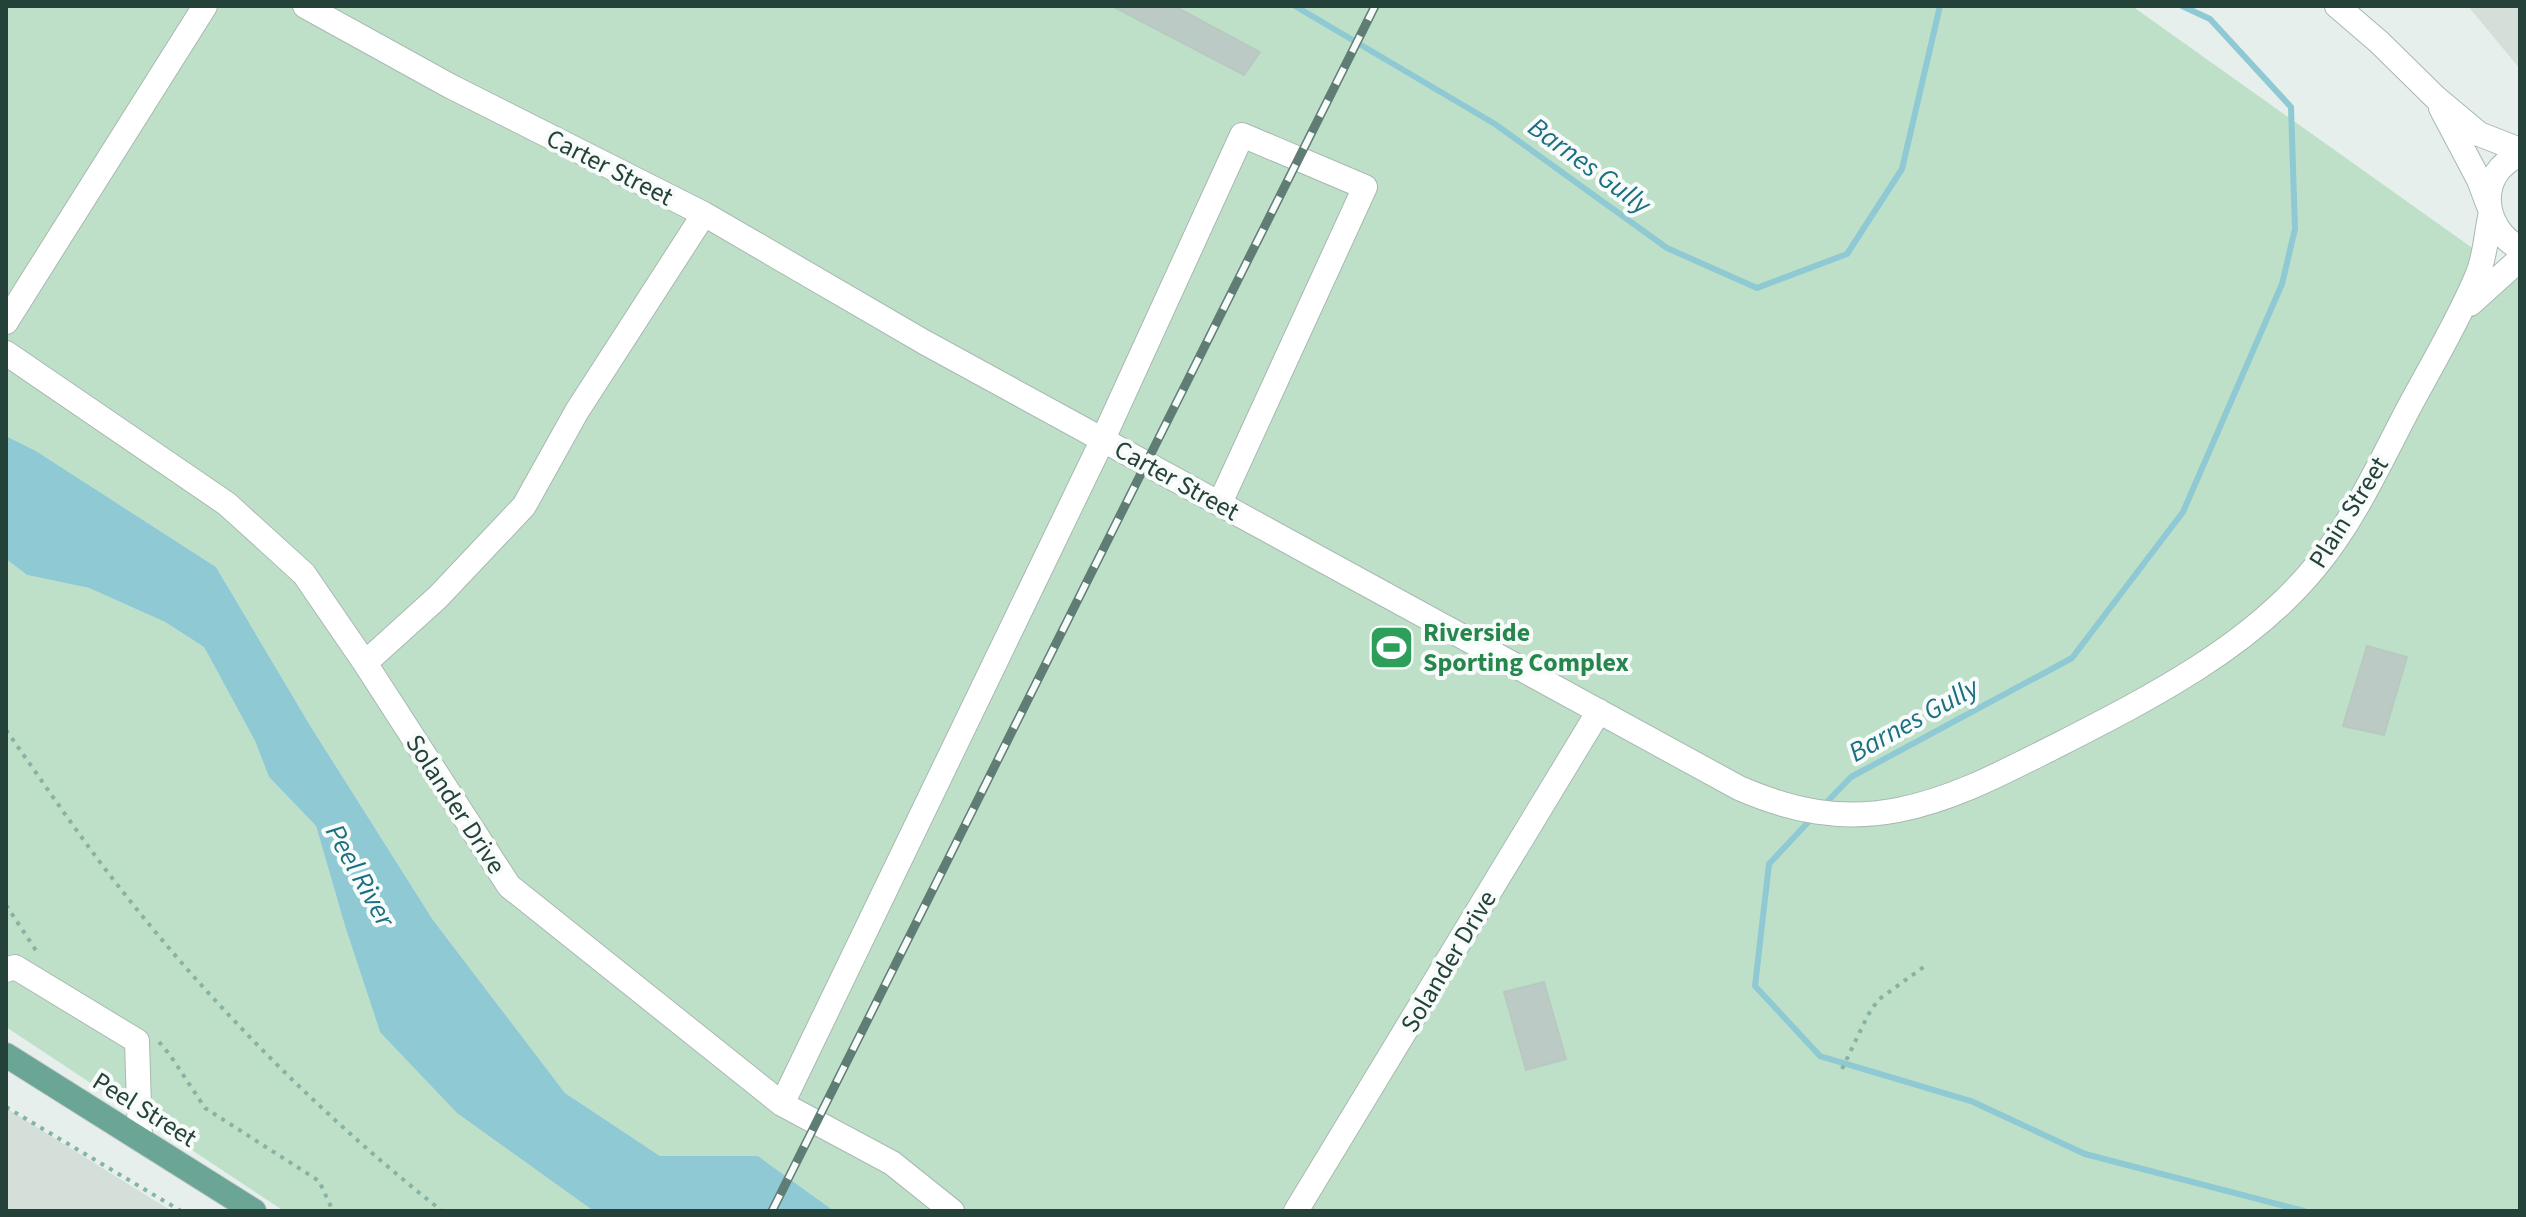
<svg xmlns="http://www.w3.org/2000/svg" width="2526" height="1217" font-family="'Source Sans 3',sans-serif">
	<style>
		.built { fill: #d4dfda }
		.green { fill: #bfe0c8 }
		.water { fill: #8ec9d4 }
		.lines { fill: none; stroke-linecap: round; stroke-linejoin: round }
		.stream { stroke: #8ec9d4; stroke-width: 6 }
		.building { fill: #bbcac4; stroke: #b8c9c2; stroke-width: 2 }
		.minor-casing { stroke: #a8b8b2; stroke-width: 26 }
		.major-casing { stroke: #c2cac8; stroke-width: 26 }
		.path { stroke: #86b3a5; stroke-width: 4; stroke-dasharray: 4 6; stroke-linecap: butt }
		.minor { stroke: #fff; stroke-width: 24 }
		.major { stroke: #6aa596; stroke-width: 24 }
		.rail-casing { stroke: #5f7d75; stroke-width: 9 }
		.rail { stroke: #f7fbf9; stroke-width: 6; stroke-dasharray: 18; stroke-linecap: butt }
		.labels { text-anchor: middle; stroke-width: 8; stroke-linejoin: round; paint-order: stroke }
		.street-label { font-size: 26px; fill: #24423a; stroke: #f7fbf9 }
		.leisure-label { font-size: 26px; font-weight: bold; fill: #27864d; stroke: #f7fbf9; text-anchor: start }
		.water-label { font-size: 28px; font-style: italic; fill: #1c6f80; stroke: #f7fbf9 }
	</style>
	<rect width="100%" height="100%" fill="#e6efeb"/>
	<!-- built -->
	<path class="built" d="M2468 6H2520V69Z
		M6 1108 149 1197 172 1211H6Z"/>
	<!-- green -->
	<path class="green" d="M6 6H2132L2502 269 2520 272V1211H834L758 1156H660L565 1093 433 920 311 727 216 567 36 451 6 436Z
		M6 559 27 575 89 588 165 622 204 647 255 741 269 777 316 826 345 926 380 1032 591 1209 599 1211H284L6 1027Z"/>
	<!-- water -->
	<path class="water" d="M6 436 36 451 216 567 311 727 433 920 565 1093 660 1156H758L834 1211H599L591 1209 457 1113 380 1032 345 926 316 826 269 777 255 741 204 647 165 622 89 588 27 575 6 559Z"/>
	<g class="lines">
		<!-- stream -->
		<path class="stream" d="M1295 6 1495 124 1667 248 1757 288 1847 254 1902 169 1940 6
			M1825 804 1851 777 2072 658 2183 512 2282 284 2295 229 2291 107 2210 19 2182 6
			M1812 818 1769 864 1755 986 1820 1056 1971 1101 2085 1154 2304 1211"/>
	</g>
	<!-- building -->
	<path class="building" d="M1112 6H1174L1260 52 1244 75Z
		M2367 646 2407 657 2384 735 2343 726Z
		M1544 982 1566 1059 1526 1070 1504 992Z"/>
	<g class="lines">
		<defs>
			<path id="minor" d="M305 6 450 86 704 214 924 342 1739 788C1792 811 1841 821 1898 810 1954 799 2004 772 2054 747 2146 700 2250 648 2316 566 2353 521 2378 467 2405 415 2429 369 2457 324 2477 276 2485 258 2486 236 2490 217
				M2337 6 2379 42 2436 98 2479 134 2520 150
				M2441 108 2479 180 2488 204
				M2520 155C2476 172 2481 229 2520 248
				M2470 304 2520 259
				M6 322 205 6
				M6 353 227 504 304 574 365 663 509 886 782 1104 892 1163 952 1211
				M365 663 438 597 524 506 577 411 704 214
				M6 970 15 967 137 1041 140 1139
				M782 1104 1103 439 1242 135 1365 187 1220 503
				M1296 1211 1599 711"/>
			<path id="major" d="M6 1055 254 1211"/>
		</defs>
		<!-- minor casing -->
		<use href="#minor" class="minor-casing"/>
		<!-- major casing -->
		<use href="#major" class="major-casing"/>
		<!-- path -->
		<path class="path" d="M6 730C40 778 73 827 109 874 205 999 318 1113 442 1211
			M6 905 39 955
			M159 1042 170 1055 205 1108 319 1181 333 1211
			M1842 1069 1868 1015 1878 1000 1925 966
			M6 1107 181 1211"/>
		<!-- minor -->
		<use href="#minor" class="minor"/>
		<!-- major -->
		<use href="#major" class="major"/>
		<defs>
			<path id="rail" d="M772 1211 1375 6"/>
		</defs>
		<!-- rail casing -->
		<use href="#rail" class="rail-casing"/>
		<!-- rail -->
		<use href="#rail" class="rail"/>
	</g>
	<!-- icons -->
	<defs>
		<symbol id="stadium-square" viewBox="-11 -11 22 22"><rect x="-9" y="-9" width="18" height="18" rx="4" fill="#2e9e5b" stroke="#f7fbf9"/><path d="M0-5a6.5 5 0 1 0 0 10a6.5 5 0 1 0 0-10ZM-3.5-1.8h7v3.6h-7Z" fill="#fff"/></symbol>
	</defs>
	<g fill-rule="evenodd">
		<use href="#stadium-square" x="1366" y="622" width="51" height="51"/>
	</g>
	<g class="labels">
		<!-- street labels -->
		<g class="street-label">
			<text transform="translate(610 167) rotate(27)" y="9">Carter Street</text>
			<text transform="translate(1177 480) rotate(29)" y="9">Carter Street</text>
			<text transform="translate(2348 512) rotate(-58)" y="9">Plain Street</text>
			<text transform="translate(456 804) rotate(57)" y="9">Solander Drive</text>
			<text transform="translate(1448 961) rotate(-59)" y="9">Solander Drive</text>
			<text transform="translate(145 1109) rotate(32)" y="9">Peel Street</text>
		</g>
		<!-- leisure labels -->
		<g class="leisure-label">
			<text x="1423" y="641">Riverside<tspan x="1423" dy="30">Sporting Complex</tspan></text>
		</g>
		<!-- water labels -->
		<g class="water-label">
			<text transform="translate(1590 165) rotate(36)" y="10">Barnes Gully</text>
			<text transform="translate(1913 719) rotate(-29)" y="10">Barnes Gully</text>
			<text transform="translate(361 875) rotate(61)" y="10">Peel River</text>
		</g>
	</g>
	<!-- border -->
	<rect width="2526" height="1217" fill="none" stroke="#24423a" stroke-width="16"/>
</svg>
